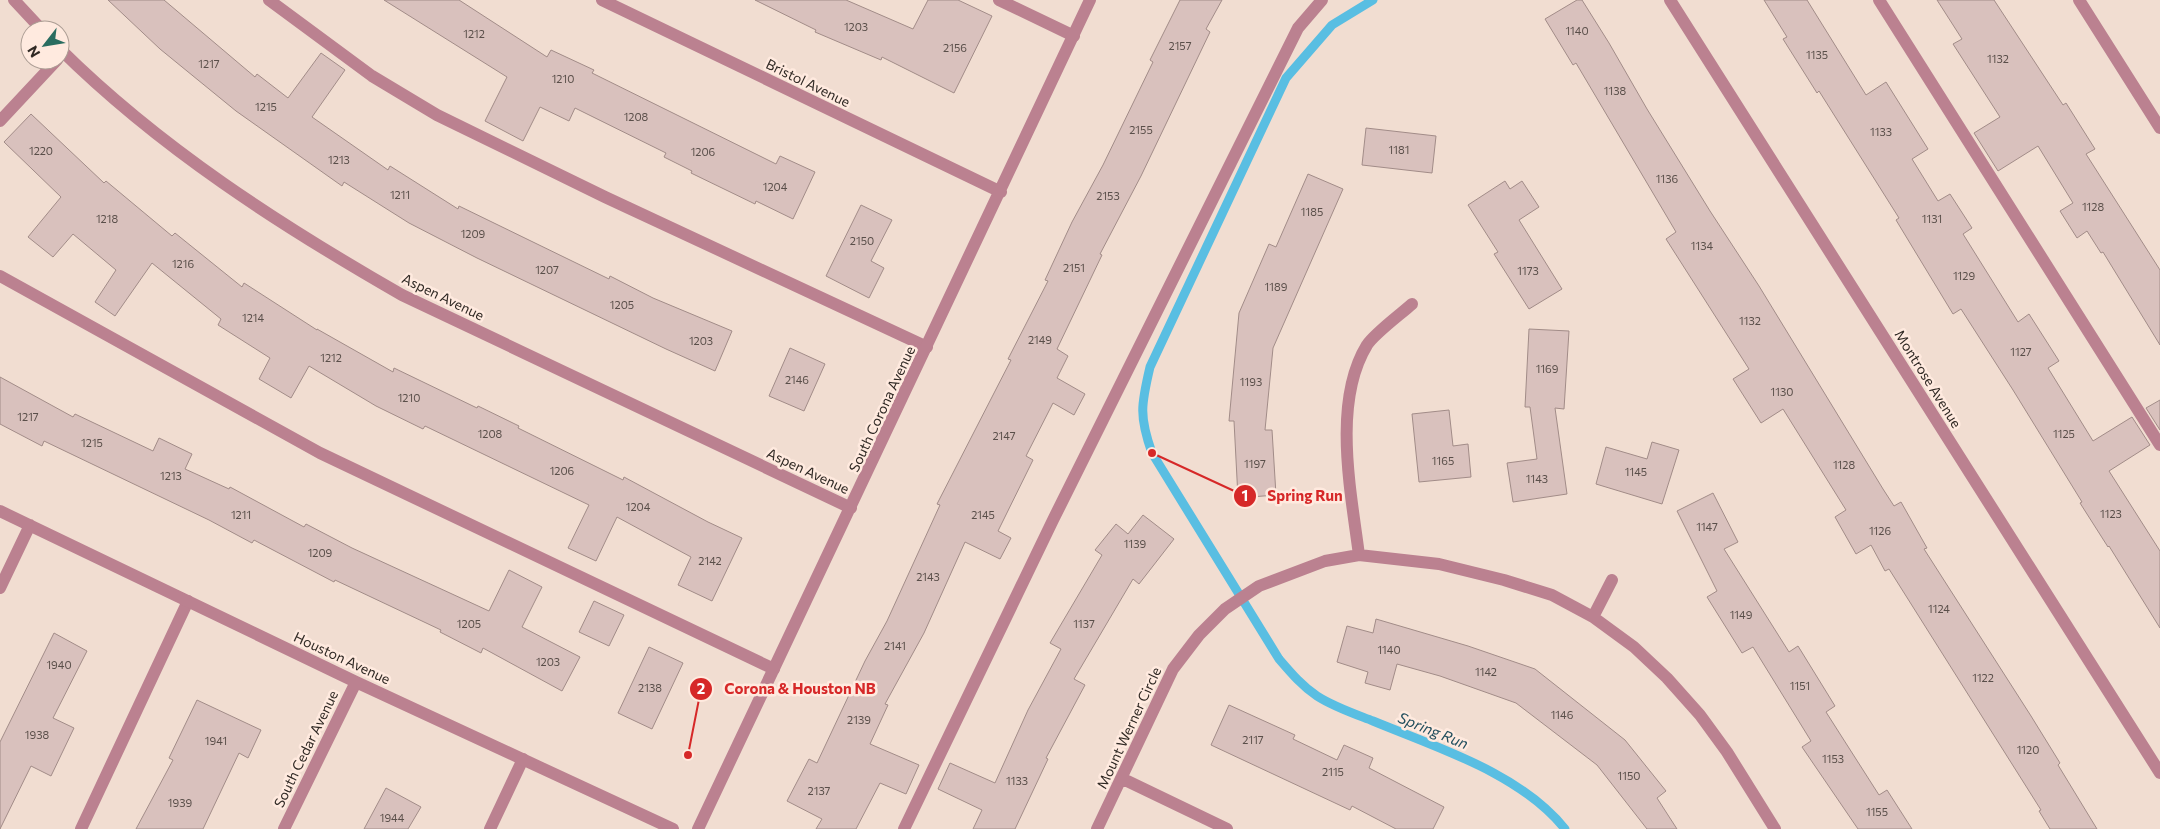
<svg xmlns="http://www.w3.org/2000/svg" width="2160" height="829" font-family="Commissioner,sans-serif">
	<style>
		.lines { fill: none; stroke-linecap: round; stroke-linejoin: round }
		.stream { stroke: #59bee2; stroke-width: 9 }
		.building { fill: #d9c1bd; stroke: #a28c88 }
		.service { stroke: #bb8190; stroke-width: 12 }
		.minor { stroke: #bb8190; stroke-width: 12 }
		.labels { text-anchor: middle; stroke-width: 5; stroke-linejoin: round; paint-order: stroke }
		.number-label { font-size: 11px; fill: #5a4f4a }
		.street-label { font-size: 14px; fill: #302924; stroke: #ffeadf }
		.water-label { font-size: 15px; font-style: italic; fill: #234f5e; stroke: #ffeadf }
		.leader { fill: none; stroke: #d62828; stroke-width: 2 }
		.callout-dot { fill: #d62828; stroke: #ffeadf; stroke-width: 2 }
		.mark-label { font-size: 15px; text-anchor: middle; font-weight: bold; fill: #fff }
		.callout-label { font-size: 15px; text-anchor: middle; font-weight: bold; fill: #d62828; stroke: #ffeadf; stroke-width: 5; stroke-linejoin: round; paint-order: stroke }
	</style>
	<rect width="100%" height="100%" fill="#f1ddd1"/>
	<g class="lines">
		<!-- stream -->
		<path class="stream" d="M1373 0 1332 25 1286 78 1150 367C1141 405 1139 416 1152 453L1279 659C1291 673 1302 686 1317 696 1334 707 1355 714 1373 721 1438 748 1520 773 1565 829"/>
	</g>
	<!-- building -->
	<path class="building" d="M108 0H164L255 77 257 74 288 98 321 53 345 70 312 117 388 170 390 166 458 209 459 206 609 279 610 276 653 298 732 331 715 371 666 349 477 258 409 223 344 182 342 186 236 111 160 49Z
		M384 0H459L547 57 551 50 594 70 592 73 776 164 780 156 815 172 793 219 756 201 755 204 691 173 692 171 664 157 666 153 575 108 569 121 540 107 523 141 485 121 507 77Z
		M755 0H846L913 29 928 0H958L992 16 954 93 882 57 881 60 815 32 816 30Z
		M1180 0H1222L1206 29 1210 32 1141 176 1100 254 1102 255 1057 349 1068 356 1057 378 1085 394 1074 415 1053 403 1026 456 1033 460 998 531 1011 538 1000 559 965 542 924 633 885 704 888 705 870 744 919 765 906 794 880 783 856 829H816L822 819 787 801 809 759 817 763 865 661 887 621 940 505 937 504 1011 360 1008 359 1048 281 1045 280 1072 222 1103 165 1153 62 1150 60Z
		M1577 0H1582L1609 43 1647 109 1710 211 1759 286 1883 489 1894 506 1901 502 1927 548 1924 549 2031 716 2060 763 2058 765 2097 829H2050L2039 811 2041 810 1889 569 1885 571 1871 545 1856 554 1835 517 1846 510 1783 409 1761 423 1733 379 1749 369 1666 239 1676 232 1576 63 1573 65 1545 19Z
		M1764 0H1807L1866 95 1886 82 1928 149 1912 159 1938 201 1950 194 1972 228 1963 234 2018 322 2029 314 2059 361 2048 368 2093 441 2132 417 2150 445 2109 471 2160 551V628L2109 546 2108 547 2080 503 2082 502 2013 390 1961 309 1953 314 1896 220 1899 218 1819 91 1817 93 1783 39 1787 37Z
		M1937 0H1994L2063 105 2066 103 2095 149 2086 154 2160 270V345L2103 252 2101 253 2087 231 2077 238 2060 211 2073 203 2038 146 1998 171 1974 133 2000 117 1953 44 1962 39Z
		M31 114 104 183 106 181 172 236 175 233 242 287 244 283 317 330V329L393 372 394 368 477 408 478 406 519 426 518 428 623 480 624 477 708 522 742 538 712 601 678 585 691 557 617 517 596 561 568 548 589 505 425 426 423 429 376 406 309 366 291 398 259 379 270 358 218 325 221 319 152 263 115 316 95 302 116 270 73 234 53 257 28 237 61 197 4 142Z
		M1366 128 1436 136 1432 173 1362 165Z
		M1308 174 1343 189 1273 348 1265 430H1272L1276 495 1238 498 1234 421H1229L1239 313 1269 244 1276 247Z
		M1505 181 1510 189 1522 181 1539 207 1519 220 1562 289 1529 309 1494 254 1498 252 1468 205Z
		M861 205 892 220 871 261 884 268 869 298 826 276Z
		M1529 329 1569 331 1564 409 1555 408 1567 494 1513 502 1507 463 1537 459 1530 407H1525Z
		M790 348 825 364 804 411 769 396Z
		M0 377 73 417 75 414 153 451 159 438 192 454 185 469 229 489 230 487 304 527 306 524 352 548 489 611 509 570 542 587 522 627 580 657 562 691 483 648 481 653 440 632 441 630 335 580 334 582 254 540 252 543 209 520 44 441 42 446 0 424Z
		M2160 400V430L2146 408Z
		M1449 410 1453 446 1468 444 1471 477 1419 482 1412 414Z
		M1652 442 1679 450 1662 504 1596 484 1606 447 1647 459Z
		M1713 493 1738 542 1724 549 1789 652 1798 646 1835 706 1826 712 1879 795 1887 790 1912 829H1858L1802 747 1811 741 1753 647 1742 653 1707 597 1717 591 1677 511Z
		M1143 515 1174 539 1139 584 1133 579 1074 679 1085 685 1046 758 1048 759 1015 829H973L982 810 938 789 950 763 995 783 1028 710 1061 649 1050 643 1102 555 1095 550 1116 524 1128 534Z
		M594 601 624 615 609 646 579 632Z
		M1376 619 1468 646 1535 669 1625 740 1666 791 1657 798 1677 829H1647L1597 765 1516 703 1440 676 1397 664 1390 690 1365 683 1368 672 1337 662 1347 626 1373 633Z
		M54 633 87 651 53 718 74 728 51 776 31 766 0 829V742Z
		M649 647 683 663 652 729 618 713Z
		M197 700 261 730 248 758 239 753 203 829H136L173 760 169 758Z
		M1229 705 1295 735 1293 739 1337 760 1344 745 1373 758 1369 768 1444 807 1433 829H1396L1352 806 1350 810 1211 745Z
		M386 788 421 807 408 829H364Z"/>
	<g class="lines">
		<!-- service -->
		<path class="service" d="M269 0 372 76 437 115 605 197 927 347
			M999 0 1074 36
			M1879 0 2160 445
			M0 121 57 60
			M0 276 320 453 774 669
			M81 829 188 601
			M490 829 523 759
			M904 829 1053 520 1298 28 1322 0"/>
		<!-- minor -->
		<path class="minor" d="M14 0 42 30
			M602 0 1001 192
			M1670 0 2160 773
			M2079 0 2160 128
			M60 49C160 148 280 225 402 295L851 508
			M0 511 356 682 673 829
			M1359 555C1351 492 1332 402 1367 345 1375 333 1401 314 1412 304
			M0 588 30 525
			M1593 617 1612 580
			M1121 778 1227 829
			M284 829 356 682
			M698 829 1090 0
			M1097 829 1173 669 1199 635 1225 609 1259 586 1325 561 1359 555 1439 564 1504 580 1552 595 1593 617 1634 647 1667 678 1700 715 1727 752 1775 829"/>
	</g>
	<g class="labels">
		<!-- number labels -->
		<g class="number-label">
			<text x="856" y="31">1203</text>
			<text x="1577" y="35">1140</text>
			<text x="474" y="38">1212</text>
			<text x="1180" y="50">2157</text>
			<text x="955" y="52">2156</text>
			<text x="1817" y="59">1135</text>
			<text x="1998" y="63">1132</text>
			<text x="209" y="68">1217</text>
			<text x="563" y="83">1210</text>
			<text x="1615" y="95">1138</text>
			<text x="266" y="111">1215</text>
			<text x="636" y="121">1208</text>
			<text x="1141" y="134">2155</text>
			<text x="1881" y="136">1133</text>
			<text x="1399" y="154">1181</text>
			<text x="41" y="155">1220</text>
			<text x="703" y="156">1206</text>
			<text x="339" y="164">1213</text>
			<text x="1667" y="183">1136</text>
			<text x="775" y="191">1204</text>
			<text x="400" y="199">1211</text>
			<text x="1108" y="200">2153</text>
			<text x="2093" y="211">1128</text>
			<text x="1312" y="216">1185</text>
			<text x="107" y="223">1218</text>
			<text x="1932" y="223">1131</text>
			<text x="473" y="238">1209</text>
			<text x="862" y="245">2150</text>
			<text x="1702" y="250">1134</text>
			<text x="183" y="268">1216</text>
			<text x="1074" y="272">2151</text>
			<text x="547" y="274">1207</text>
			<text x="1528" y="275">1173</text>
			<text x="1964" y="280">1129</text>
			<text x="1276" y="291">1189</text>
			<text x="622" y="309">1205</text>
			<text x="253" y="322">1214</text>
			<text x="1750" y="325">1132</text>
			<text x="1040" y="344">2149</text>
			<text x="701" y="345">1203</text>
			<text x="2021" y="356">1127</text>
			<text x="331" y="362">1212</text>
			<text x="1547" y="373">1169</text>
			<text x="797" y="384">2146</text>
			<text x="1251" y="386">1193</text>
			<text x="1782" y="396">1130</text>
			<text x="409" y="402">1210</text>
			<text x="28" y="421">1217</text>
			<text x="490" y="438">1208</text>
			<text x="2064" y="438">1125</text>
			<text x="1004" y="440">2147</text>
			<text x="92" y="447">1215</text>
			<text x="1443" y="465">1165</text>
			<text x="1255" y="468">1197</text>
			<text x="1844" y="469">1128</text>
			<text x="562" y="475">1206</text>
			<text x="1636" y="476">1145</text>
			<text x="171" y="480">1213</text>
			<text x="1537" y="483">1143</text>
			<text x="638" y="511">1204</text>
			<text x="2111" y="518">1123</text>
			<text x="241" y="519">1211</text>
			<text x="983" y="519">2145</text>
			<text x="1707" y="531">1147</text>
			<text x="1880" y="535">1126</text>
			<text x="1135" y="548">1139</text>
			<text x="320" y="557">1209</text>
			<text x="710" y="565">2142</text>
			<text x="928" y="581">2143</text>
			<text x="1939" y="613">1124</text>
			<text x="1741" y="619">1149</text>
			<text x="469" y="628">1205</text>
			<text x="1084" y="628">1137</text>
			<text x="895" y="650">2141</text>
			<text x="1389" y="654">1140</text>
			<text x="548" y="666">1203</text>
			<text x="59" y="669">1940</text>
			<text x="1486" y="676">1142</text>
			<text x="1983" y="682">1122</text>
			<text x="1800" y="690">1151</text>
			<text x="650" y="692">2138</text>
			<text x="1562" y="719">1146</text>
			<text x="859" y="724">2139</text>
			<text x="37" y="739">1938</text>
			<text x="1253" y="744">2117</text>
			<text x="216" y="745">1941</text>
			<text x="2028" y="754">1120</text>
			<text x="1833" y="763">1153</text>
			<text x="1333" y="776">2115</text>
			<text x="1629" y="780">1150</text>
			<text x="1017" y="785">1133</text>
			<text x="819" y="795">2137</text>
			<text x="180" y="807">1939</text>
			<text x="1877" y="816">1155</text>
			<text x="392" y="822">1944</text>
		</g>
		<!-- street labels -->
		<g class="street-label">
			<text transform="translate(808 83) rotate(26)" y="5">Bristol Avenue</text>
			<text transform="translate(443 297) rotate(26)" y="5">Aspen Avenue</text>
			<text transform="translate(1928 379) rotate(58)" y="5">Montrose Avenue</text>
			<text transform="translate(882 409) rotate(-65)" y="5">South Corona Avenue</text>
			<text transform="translate(808 471) rotate(25)" y="5">Aspen Avenue</text>
			<text transform="translate(342 658) rotate(25)" y="5">Houston Avenue</text>
			<text transform="translate(1129 728) rotate(-65)" y="5">Mount Werner Circle</text>
			<text transform="translate(306 749) rotate(-64)" y="5">South Cedar Avenue</text>
		</g>
		<!-- water labels -->
		<g class="water-label">
			<text transform="translate(1433 731) rotate(22)" y="5">Spring Run</text>
		</g>
	</g>
	<!-- callouts -->
	<path class="leader" d="M1152 453L1245 496M688 755L701 689"/>
	<g class="callout-dot">
		<circle cx="1152" cy="453" r="5"/>
		<circle cx="688" cy="755" r="5"/>
		<circle cx="1245" cy="496" r="12"/>
		<circle cx="701" cy="689" r="12"/>
	</g>
	<g class="mark-label">
		<text x="1245" y="501">1</text>
		<text x="701" y="694">2</text>
	</g>
	<g class="callout-label">
		<text x="1305" y="501">Spring Run</text>
		<text x="800" y="694">Corona &amp; Houston NB</text>
	</g>
	<!-- north arrow -->
	<g transform="translate(45 45) rotate(239)"><circle r="24" fill="#ffeadf" stroke="#ac9d94"/>
	<path d="M0-4L9 19L0 12L-9 19Z" fill="#2a6d60"/>
	<text y="-8" font-size="14" font-weight="bold" text-anchor="middle" fill="#302924">N</text>
	</g>
</svg>
